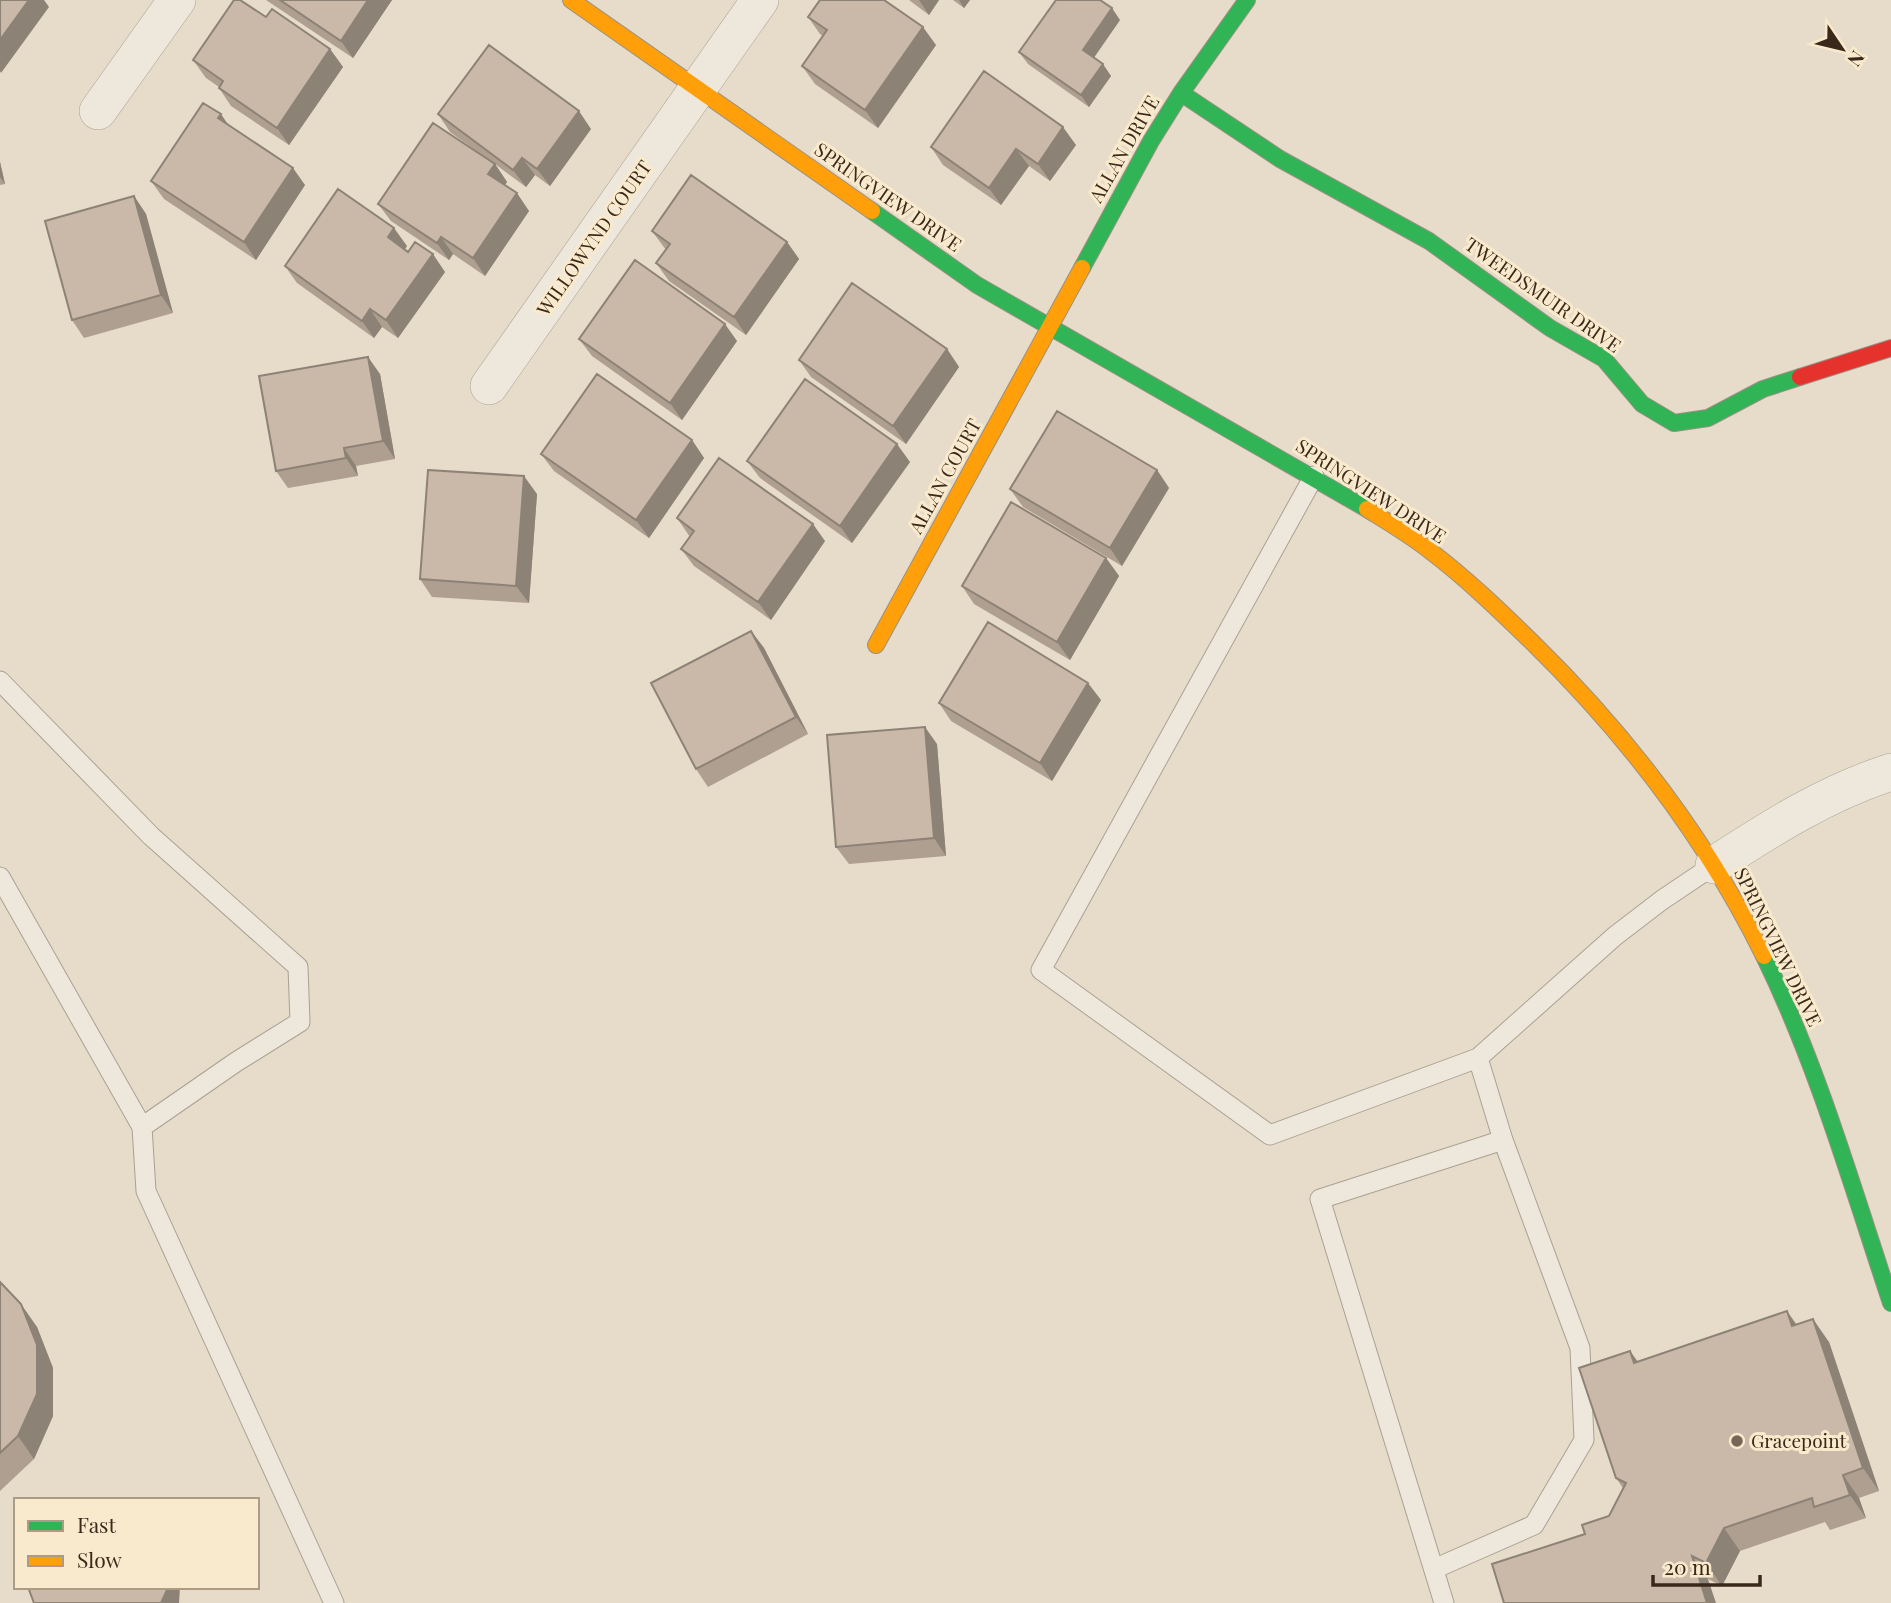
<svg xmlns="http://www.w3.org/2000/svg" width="1891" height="1603" font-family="'Playfair Display',serif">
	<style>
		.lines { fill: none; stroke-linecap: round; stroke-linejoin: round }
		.lane-casing { stroke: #aba193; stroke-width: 21 }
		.street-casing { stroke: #aba193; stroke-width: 38 }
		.fast-casing { stroke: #9a9083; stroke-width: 18 }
		.slow-casing { stroke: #9a9083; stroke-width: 18 }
		.jam-casing { stroke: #9a9083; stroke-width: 18 }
		.lane { stroke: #ede7dc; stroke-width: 19 }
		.street { stroke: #ede7dc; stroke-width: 37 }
		.fast { stroke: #30b455; stroke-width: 16 }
		.slow { stroke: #ff9f0a; stroke-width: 16 }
		.jam { stroke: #e5322d; stroke-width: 16 }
		.wall { fill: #ae9f91 }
		.shaded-wall { fill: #8d8276 }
		.building { fill: #cab9a9; stroke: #8d8276; stroke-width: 2 }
		.poi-dot { fill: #766757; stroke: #f9eacd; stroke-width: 2.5 }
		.labels { text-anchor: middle; stroke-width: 6; stroke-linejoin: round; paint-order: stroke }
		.street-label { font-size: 19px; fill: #3a281a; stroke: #f9eacd }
		.poi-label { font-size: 19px; fill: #3a281a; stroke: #f9eacd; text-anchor: start }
	</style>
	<rect width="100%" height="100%" fill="#e6dcc9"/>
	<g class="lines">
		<defs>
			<path id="lane" d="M1314 476 1041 970 1270 1135 1478 1058 1615 936 1662 900 1714 865
				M0 681 151 836 298 967 300 1022 236 1062 142 1127 146 1191 334 1603
				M0 877 142 1127
				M1434 1569 1534 1525 1584 1440 1580 1348 1503 1140 1478 1058
				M1444 1603 1320 1199 1503 1140"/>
			<path id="street" d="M98 111 177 0
				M489 386 760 0
				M1714 865C1771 828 1826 793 1891 772"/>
			<path id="fast" d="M1181 93 1280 159 1429 241 1550 328 1604 359 1642 404 1674 423 1708 418 1763 389 1800 377
				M872 211 977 285 1367 509
				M1082 268 1151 141 1181 93 1247 0
				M1764 956C1818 1067 1852 1186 1891 1303"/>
			<path id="slow" d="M571 0 872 211
				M1367 509C1388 522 1410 535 1429 550 1466 578 1499 610 1532 642 1627 735 1705 836 1764 956
				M876 645 1082 268"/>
			<path id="jam" d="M1800 377 1891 348"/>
		</defs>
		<!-- lane casing -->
		<use href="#lane" class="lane-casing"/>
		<!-- street casing -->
		<use href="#street" class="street-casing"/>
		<!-- fast casing -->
		<use href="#fast" class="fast-casing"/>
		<!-- slow casing -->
		<use href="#slow" class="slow-casing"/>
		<!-- jam casing -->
		<use href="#jam" class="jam-casing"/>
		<!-- lane -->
		<use href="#lane" class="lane"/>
		<!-- street -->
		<use href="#street" class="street"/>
		<!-- fast -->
		<use href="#fast" class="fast"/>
		<!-- slow -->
		<use href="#slow" class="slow"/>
		<!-- jam -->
		<use href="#jam" class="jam"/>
	</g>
	<!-- wall -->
	<path class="wall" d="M266 0H392L353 58Z
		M909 0H939L929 15Z
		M953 0H970L964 8Z
		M266 17 330 49 343 67 289 145 231 106 219 88V87L206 78 193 60Z
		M808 17 936 45 878 128 815 84 802 66 823 36 820 34Z
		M1120 20 1094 57 1111 76 1089 107 1028 64 1019 52Z
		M438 114 591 129 550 186 535 175 526 187 495 164 507 182 505 185 529 211 485 276 453 254 449 260 391 221 378 204 493 163 450 132Z
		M229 126 305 185 256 260 164 199 151 181Z
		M1076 145 1050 181 1029 166 1001 205 943 165 931 147Z
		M0 162 5 184 0 185Z
		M134 196 146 214 173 313 84 338 72 320Z
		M652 231 787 242 799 259 746 335 669 281 656 263 666 250Z
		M407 246 405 249 445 272 398 338 382 327 374 338 297 283 285 266Z
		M579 339 737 341 682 420 592 356Z
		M947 349 959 367 906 444 811 377 799 360Z
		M380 374 395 459 356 466 358 476 288 488 276 471Z
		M692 440 704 458 649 538 554 471 541 454Z
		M747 461 910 462 852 543 760 478Z
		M1157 470 1169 488 1122 566 1023 507 1010 489Z
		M537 494 529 603 432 597 420 579Z
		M677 518 825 541 771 620 694 566 681 549 690 537Z
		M1106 558 1119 576 1070 660 974 604 962 586Z
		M751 631 764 648 808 734 708 787 696 769Z
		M1101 700 1052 781 951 721 939 703Z
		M937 744 946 856 849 864 836 847Z
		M0 1282 37 1327 53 1368V1416L34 1459 0 1491Z
		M1796 1324 1829 1342 1879 1491 1859 1498 1866 1518 1830 1530 1825 1522 1740 1551 1722 1586 1708 1579 1585 1534 1609 1516 1623 1488 1616 1478 1630 1351 1638 1362Z"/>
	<!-- shaded-wall -->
	<path class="shaded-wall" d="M29 0H44L49 7 1 73 0 71V40Z
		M368 0H392L353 58 341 41Z
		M919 0H939L929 15Z
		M959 0H970L964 8Z
		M1112 8 1120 20 1091 62 1083 50Z
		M923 27 936 45 878 128 865 110Z
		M330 49 343 67 289 145 277 128Z
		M1103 64 1111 76 1089 107 1081 95Z
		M579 111 591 129 550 186 537 169Z
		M221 114 233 132 218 118Z
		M1063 127 1076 145 1050 181 1038 164Z
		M1016 149 1029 166 1001 205 989 188Z
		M522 158 535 175 526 187 513 170Z
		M0 162 5 184 0 177Z
		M495 164 507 182 500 191 488 174Z
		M293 168 305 185 256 260 244 242Z
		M517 193 529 211 485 276 473 258Z
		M134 196 146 214 173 313 161 295Z
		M394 228 407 246 401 255 388 237Z
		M441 237 453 254 449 260 437 243Z
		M787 242 799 259 746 335 734 317Z
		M433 254 445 272 398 338 386 320Z
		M370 309 382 327 374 338 362 321Z
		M725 324 737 341 682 420 670 403Z
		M947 349 959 367 906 444 893 426Z
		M368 357 380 374 395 459 383 441Z
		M692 440 704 458 649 538 636 520Z
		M897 444 910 462 852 543 840 526Z
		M344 448 356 466 358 476 346 458Z
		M1157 470 1169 488 1122 566 1110 548Z
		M524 476 537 494 529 603 516 586Z
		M813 524 825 541 771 620 758 602Z
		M1106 558 1119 576 1070 660 1057 642Z
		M751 631 764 648 808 734 796 717Z
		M1088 683 1101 700 1052 781 1040 763Z
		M925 727 937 744 946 856 934 838Z
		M21 1304 37 1327 53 1368V1416L34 1459 18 1436Z
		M1787 1311 1803 1334 1792 1326Z
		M1813 1319 1829 1342 1879 1491 1863 1468Z
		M1630 1351 1646 1374 1634 1363Z
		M1843 1475 1859 1498 1866 1518 1850 1495Z
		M1724 1528 1740 1551 1722 1586 1706 1563Z
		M1692 1556 1708 1579 1716 1603H1707Z
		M167 1587H180L179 1603H161Z"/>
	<!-- building -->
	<path class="building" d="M0 0H29L0 40Z
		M234 0H240L266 17 272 9 330 49 277 128 219 88 223 81 193 60Z
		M280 0H368L341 41Z
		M820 0H884L923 27 865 110 802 66 827 30 808 17Z
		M1056 0H1100L1112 8 1083 50 1103 64 1081 95 1019 52Z
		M489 45 579 111 537 169 522 158 513 170 438 114Z
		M984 71 1063 127 1038 164 1016 149 989 188 931 147Z
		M203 103 221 114 218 118 293 168 244 242 151 181Z
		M433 123 495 164 488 174 517 193 473 258 441 237 437 243 378 204Z
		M691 175 787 242 734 317 656 263 670 244 652 231Z
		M338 189 394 228 388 237 408 252 415 242 433 254 386 320 370 309 362 321 285 266Z
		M134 196 161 295 72 320 45 221Z
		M635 260 725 324 670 403 579 339Z
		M852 283 947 349 893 426 799 360Z
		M368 357 383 441 344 448 346 458 276 471 259 376Z
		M597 374 692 440 636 520 541 454Z
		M805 379 897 444 840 526 747 461Z
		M1057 411 1157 470 1110 548 1010 489Z
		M719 458 813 524 758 602 681 549 694 531 677 518Z
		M428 470 524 476 516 586 420 579Z
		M1011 502 1106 558 1057 642 962 586Z
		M988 622 1088 683 1040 763 939 703Z
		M751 631 796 717 696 769 651 683Z
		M925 727 934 838 836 847 827 735Z
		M0 1282 21 1304 37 1345V1394L18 1436 0 1453Z
		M1787 1311 1792 1326 1813 1319 1863 1468 1843 1475 1850 1495 1814 1507 1812 1498 1724 1528 1706 1563 1692 1556 1707 1603H1504L1492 1564 1585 1534 1582 1525 1609 1516 1626 1483 1616 1478 1579 1368 1630 1351 1634 1363Z
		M28 1587H167V1590L161 1603H34Z"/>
	<!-- markers -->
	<circle class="poi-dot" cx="1737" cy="1441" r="7"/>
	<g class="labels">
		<!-- street labels -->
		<g class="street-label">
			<text transform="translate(1124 149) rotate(-60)" y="7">ALLAN DRIVE</text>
			<text transform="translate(888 197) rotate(35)" y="7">SPRINGVIEW DRIVE</text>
			<text transform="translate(594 238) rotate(-55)" y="7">WILLOWYND COURT</text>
			<text transform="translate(1543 295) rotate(35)" y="7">TWEEDSMUIR DRIVE</text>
			<text transform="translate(945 476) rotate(-61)" y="7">ALLAN COURT</text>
			<text transform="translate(1371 491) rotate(33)" y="7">SPRINGVIEW DRIVE</text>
			<text transform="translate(1778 947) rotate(64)" y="7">SPRINGVIEW DRIVE</text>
		</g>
		<!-- poi labels -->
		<g class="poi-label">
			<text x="1751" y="1448">Gracepoint</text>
		</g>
	</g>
	<!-- legend -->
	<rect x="14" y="1498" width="245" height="91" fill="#f9eacd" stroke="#ad9c85" stroke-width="2"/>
	<rect x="28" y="1521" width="35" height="10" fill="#30b455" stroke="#ad9c85" stroke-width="2"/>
	<text x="77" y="1533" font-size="21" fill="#3a281a">Fast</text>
	<rect x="28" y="1556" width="35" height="10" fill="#ff9f0a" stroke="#ad9c85" stroke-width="2"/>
	<text x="77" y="1568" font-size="21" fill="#3a281a">Slow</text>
	<!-- north arrow -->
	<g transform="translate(1842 49) rotate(125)" stroke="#f9eacd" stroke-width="5" paint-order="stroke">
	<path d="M0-5L12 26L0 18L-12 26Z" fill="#3a281a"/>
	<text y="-10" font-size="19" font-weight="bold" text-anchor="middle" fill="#3a281a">N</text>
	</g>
	<!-- scale -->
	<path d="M1653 1575v10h107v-10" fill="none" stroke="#3a281a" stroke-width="3.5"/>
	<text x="1664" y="1575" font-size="21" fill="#3a281a" stroke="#f9eacd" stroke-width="5" paint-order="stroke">20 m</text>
</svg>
